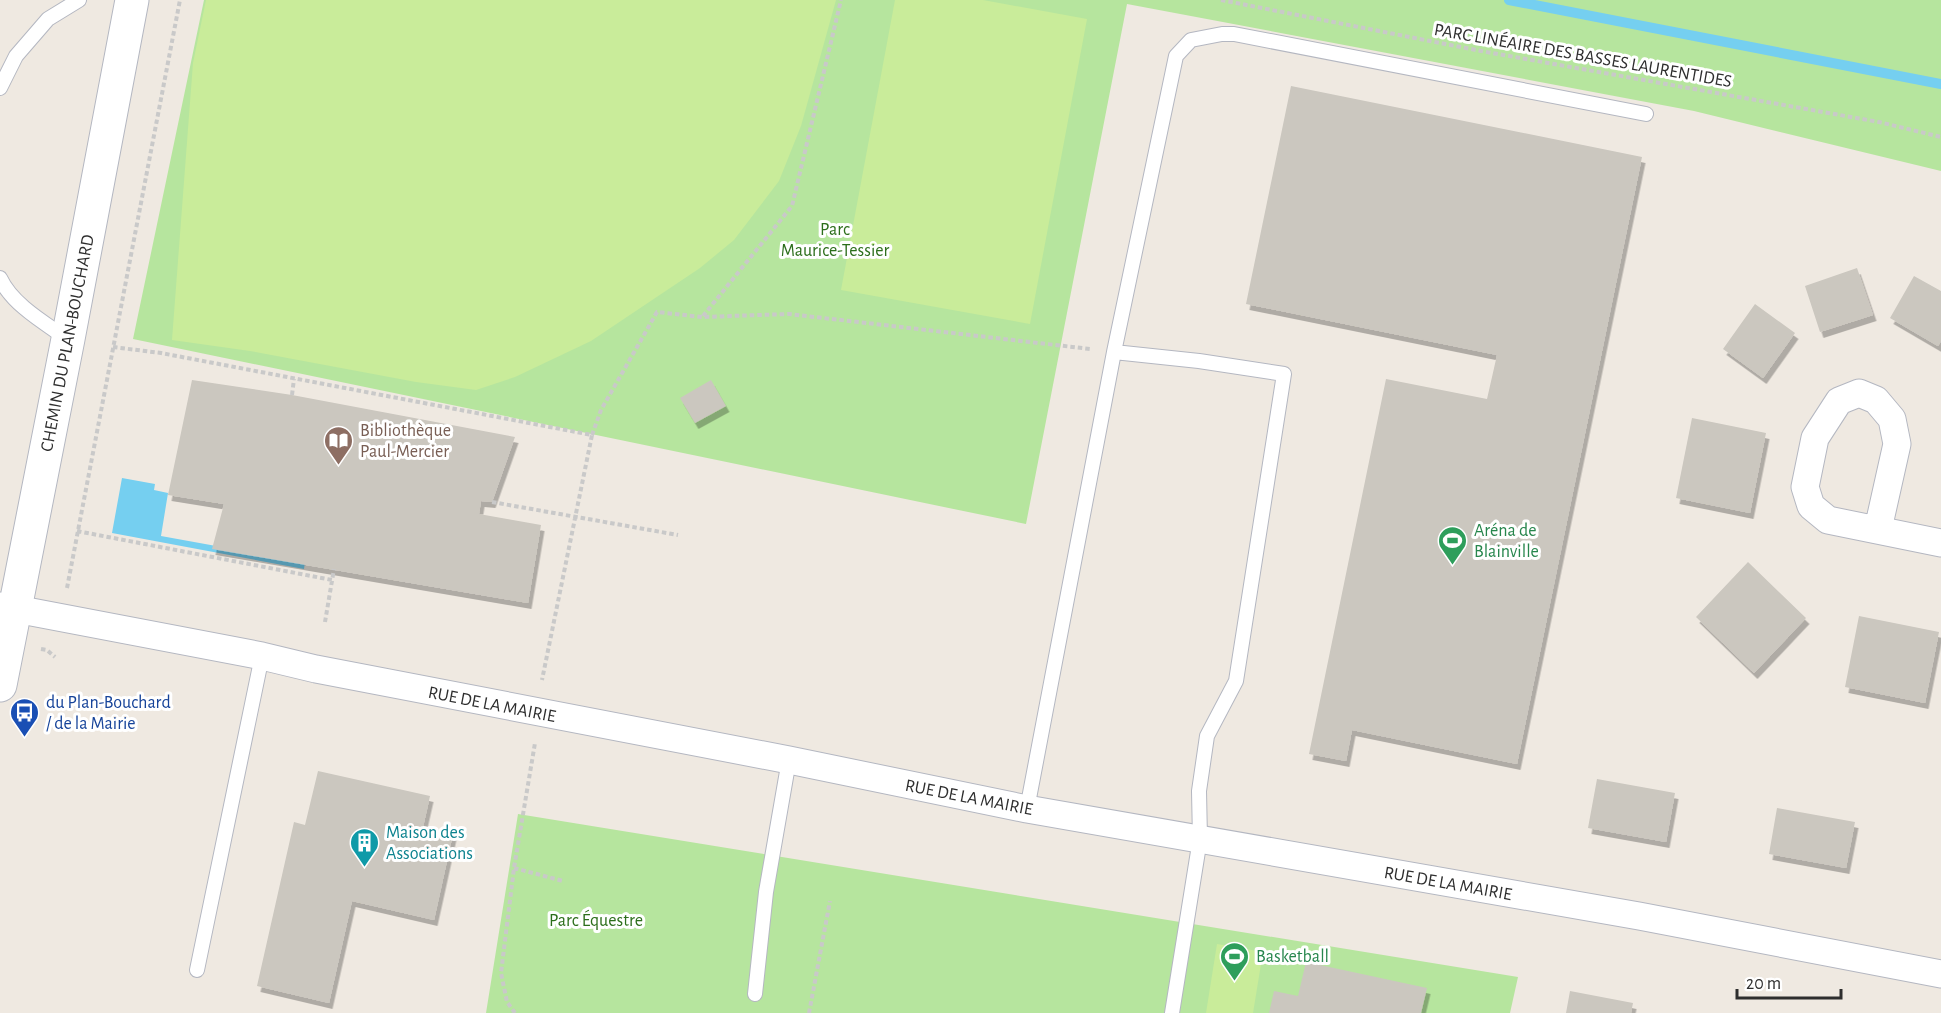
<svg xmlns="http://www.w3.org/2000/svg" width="1941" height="1013" font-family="'Alegreya Sans',sans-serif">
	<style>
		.green { fill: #b6e59e }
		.pitch { fill: #c9ec9a }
		.water { fill: #75cff0 }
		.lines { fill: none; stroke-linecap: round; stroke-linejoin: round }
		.stream { stroke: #75cff0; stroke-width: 10 }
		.building { fill: #cbc7bf; filter: url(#shadow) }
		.lane-casing { stroke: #b4b7c1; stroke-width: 16 }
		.street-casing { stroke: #b4b7c1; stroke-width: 29 }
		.secondary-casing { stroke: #b4b7c1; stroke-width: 35 }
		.path { stroke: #c9c9c9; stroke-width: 4; stroke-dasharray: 4.5 3; stroke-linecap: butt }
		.lane { stroke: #fff; stroke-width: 14 }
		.street { stroke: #fff; stroke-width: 27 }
		.secondary { stroke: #fff; stroke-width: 33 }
		.labels { text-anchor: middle; stroke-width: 6; stroke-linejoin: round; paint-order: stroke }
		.street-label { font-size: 18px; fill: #2e2e2e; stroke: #fff }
		.park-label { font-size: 18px; fill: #2c6e1b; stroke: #fff }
		.education-label { font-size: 18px; fill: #785e54; stroke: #fff; text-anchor: start }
		.leisure-label { font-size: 18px; fill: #27864d; stroke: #fff; text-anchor: start }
		.transit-label { font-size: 18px; fill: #164399; stroke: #fff; text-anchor: start }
		.culture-label { font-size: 18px; fill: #0d838f; stroke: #fff; text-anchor: start }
	</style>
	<defs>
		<filter id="shadow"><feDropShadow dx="3.5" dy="6" stdDeviation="0" flood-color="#0004"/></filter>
	</defs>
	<rect width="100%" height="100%" fill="#efe9e1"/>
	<!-- green -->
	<path class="green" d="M204 0H1941V171L1694 111 1127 4 1026 524 133 339Z
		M518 814 1518 977 1510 1013H486Z"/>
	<!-- pitch -->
	<path class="pitch" d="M206 0H836L801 126 779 181 734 240 700 268 591 341 515 377 476 390 416 382 250 351 172 340 193 63Z
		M895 0H983L1087 19 1030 324 841 290Z
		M1217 944 1263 952 1253 1013H1206Z"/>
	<!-- water -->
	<path class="water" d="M122 478 155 484 154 490 168 493 161 536 305 562 304 569 112 533Z"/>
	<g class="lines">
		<!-- stream -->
		<path class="stream" d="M1509 0 1941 84"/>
	</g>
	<!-- building -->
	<path class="building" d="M1291 86 1642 157 1517 764 1352 730 1346 761 1309 754 1386 379 1487 399 1497 355 1246 304Z
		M1857 268 1873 315 1820 332 1805 286Z
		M1914 276 1941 291V341L1938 346 1890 318Z
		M1755 304 1795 333 1763 378 1723 349Z
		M192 380 292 395 515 437 492 502 481 501 479 514 541 525 528 603 212 549 224 504 168 495Z
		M711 380 726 406 695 423 680 398Z
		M1692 418 1766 433 1750 513 1676 498Z
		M1748 562 1806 618 1754 673 1696 617Z
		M1859 616 1939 632 1925 703 1845 687Z
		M318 771 430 796 423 827 453 834 434 920 352 901 329 1003 257 986 294 822 305 825Z
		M1597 779 1675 793 1666 842 1588 828Z
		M1777 808 1855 822 1846 868 1769 854Z
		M1306 962 1427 988 1421 1013H1269L1274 991 1298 996Z
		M1570 991 1633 1003 1631 1013H1566Z"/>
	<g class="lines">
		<defs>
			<path id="lane" d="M0 88 16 56 48 19 79 0
				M0 278C12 304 43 322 66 338
				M1114 352 1176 56 1191 40 1222 34H1234L1646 114
				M1027 809 1114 352 1199 361 1284 374 1236 681 1207 736 1199 791 1200 839 1172 1013
				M197 970 262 656
				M755 994 766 892 789 760"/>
			<path id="street" d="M1878 529 1897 444 1892 419 1876 400 1859 393 1839 401 1815 438 1805 487 1811 506 1828 520 1941 543
				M0 606 262 656 316 669 789 760 1027 809 1639 916 1941 974"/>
			<path id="secondary" d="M0 685 68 339 132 0"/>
		</defs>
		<!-- lane casing -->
		<use href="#lane" class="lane-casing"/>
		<!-- street casing -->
		<use href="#street" class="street-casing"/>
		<!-- secondary casing -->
		<use href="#secondary" class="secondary-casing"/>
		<!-- path -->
		<path class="path" d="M1221 0 1481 51 1879 122 1941 137
			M703 316 792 206 841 0
			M113 347 161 353 592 435 542 680
			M292 395 294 379
			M592 435 601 410 657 312 702 317 789 314 1090 349
			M492 502 678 535
			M77 531 332 580
			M67 588 180 0
			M325 622 334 569
			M41 649 47 650 55 657
			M514 868 563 881
			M515 1013 507 1002 501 973 514 868 535 743
			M809 1013 830 901"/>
		<!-- lane -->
		<use href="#lane" class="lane"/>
		<!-- street -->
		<use href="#street" class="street"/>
		<!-- secondary -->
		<use href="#secondary" class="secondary"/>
	</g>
	<!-- icons -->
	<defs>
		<symbol id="library-pin" viewBox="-11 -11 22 30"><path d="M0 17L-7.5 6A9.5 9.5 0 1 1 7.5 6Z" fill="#8d6e63" stroke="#fff"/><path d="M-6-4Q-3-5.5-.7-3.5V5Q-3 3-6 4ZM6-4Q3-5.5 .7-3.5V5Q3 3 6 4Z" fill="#fff"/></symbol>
		<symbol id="stadium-pin" viewBox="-11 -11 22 30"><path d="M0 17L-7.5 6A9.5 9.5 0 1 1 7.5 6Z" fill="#2e9e5b" stroke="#fff"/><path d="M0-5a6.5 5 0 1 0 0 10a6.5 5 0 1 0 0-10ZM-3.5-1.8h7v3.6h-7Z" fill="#fff"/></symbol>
		<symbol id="bus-pin" viewBox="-11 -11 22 30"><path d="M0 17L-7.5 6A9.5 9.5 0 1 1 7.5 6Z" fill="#1a4fb4" stroke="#fff"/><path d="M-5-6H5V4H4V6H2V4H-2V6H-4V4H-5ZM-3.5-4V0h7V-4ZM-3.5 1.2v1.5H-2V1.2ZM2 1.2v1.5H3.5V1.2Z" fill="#fff"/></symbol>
		<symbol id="building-pin" viewBox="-11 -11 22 30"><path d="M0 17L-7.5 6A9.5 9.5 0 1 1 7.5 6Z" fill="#0f9aa8" stroke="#fff"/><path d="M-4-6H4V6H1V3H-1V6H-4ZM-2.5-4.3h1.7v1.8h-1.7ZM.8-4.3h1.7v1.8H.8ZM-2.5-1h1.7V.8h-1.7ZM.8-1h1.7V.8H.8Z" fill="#fff"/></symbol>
	</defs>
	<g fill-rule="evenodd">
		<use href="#library-pin" x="322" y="424" width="33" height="45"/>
		<use href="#stadium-pin" x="1436" y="524" width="33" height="45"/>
		<use href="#bus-pin" x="8" y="696" width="33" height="45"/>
		<use href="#building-pin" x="348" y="826" width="33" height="45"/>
		<use href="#stadium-pin" x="1218" y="940" width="33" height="45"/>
	</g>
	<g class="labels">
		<!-- street labels -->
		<g class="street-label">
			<text transform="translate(1583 55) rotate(10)" y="6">PARC LINÉAIRE DES BASSES LAURENTIDES</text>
			<text transform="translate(67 343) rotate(-79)" y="6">CHEMIN DU PLAN-BOUCHARD</text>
			<text transform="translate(492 704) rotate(11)" y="6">RUE DE LA MAIRIE</text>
			<text transform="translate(969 797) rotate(11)" y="6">RUE DE LA MAIRIE</text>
			<text transform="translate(1448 883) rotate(10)" y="6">RUE DE LA MAIRIE</text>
		</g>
		<!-- park labels -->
		<g class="park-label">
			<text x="835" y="235">Parc<tspan x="835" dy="21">Maurice-Tessier</tspan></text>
			<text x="596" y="926">Parc Équestre</text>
		</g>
		<!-- education labels -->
		<g class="education-label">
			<text x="360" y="436">Bibliothèque<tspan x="360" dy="21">Paul-Mercier</tspan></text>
		</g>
		<!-- leisure labels -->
		<g class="leisure-label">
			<text x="1474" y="536">Aréna de<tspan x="1474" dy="21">Blainville</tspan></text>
			<text x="1256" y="962">Basketball</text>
		</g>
		<!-- transit labels -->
		<g class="transit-label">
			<text x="46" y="708">du Plan-Bouchard<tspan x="46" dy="21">/ de la Mairie</tspan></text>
		</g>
		<!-- culture labels -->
		<g class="culture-label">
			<text x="386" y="838">Maison des<tspan x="386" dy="21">Associations</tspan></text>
		</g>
	</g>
	<!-- scale -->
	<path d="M1737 989v9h104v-9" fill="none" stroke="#2e2e2e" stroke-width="3"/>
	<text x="1746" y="989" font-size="18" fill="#2e2e2e" stroke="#ffffff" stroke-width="4.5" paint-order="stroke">20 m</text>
</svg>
